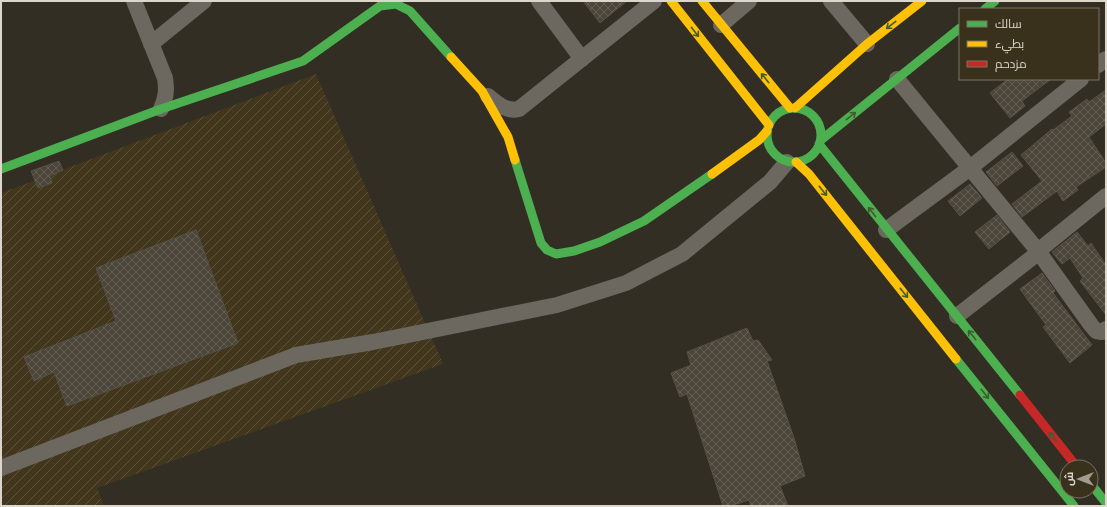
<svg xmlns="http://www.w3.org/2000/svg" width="1107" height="507" font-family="'Alegreya Sans',Cairo,sans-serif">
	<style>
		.industrial { fill: url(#industrial-furrows) }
		.building { fill: url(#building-cross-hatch); stroke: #555147 }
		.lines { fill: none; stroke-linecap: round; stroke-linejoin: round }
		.street { stroke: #6c685f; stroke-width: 16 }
		.fast { stroke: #4caf50; stroke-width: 9 }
		.slow { stroke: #ffc107; stroke-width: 9 }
		.jam { stroke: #c62828; stroke-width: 9 }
		.oneway { stroke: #405d2e }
	</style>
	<defs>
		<pattern id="industrial-furrows" width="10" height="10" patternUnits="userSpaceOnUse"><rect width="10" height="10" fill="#42371d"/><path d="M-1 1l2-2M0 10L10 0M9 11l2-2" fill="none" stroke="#5d533c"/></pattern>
		<pattern id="building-cross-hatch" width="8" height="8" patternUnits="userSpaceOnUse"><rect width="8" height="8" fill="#4b453a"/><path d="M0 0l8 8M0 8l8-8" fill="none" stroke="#645f55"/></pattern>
	</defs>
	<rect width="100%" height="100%" fill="#332e23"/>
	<!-- industrial -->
	<path class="industrial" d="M316 74 443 364 97 488 104 506H1V193Z"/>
	<!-- building -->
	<path class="building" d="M583 1H627L600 23Z
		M1008 79H1051L1022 101 1025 106 1010 118 990 93Z
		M1106 90V124L1089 137 1106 163V167L1076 187 1078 190 1063 201 1057 191 1022 217 1012 204 1042 181 1021 155 1052 129 1053 130 1072 116 1069 112 1087 99 1089 102Z
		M1012 152 1023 166 997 186 986 172Z
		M59 161 63 170 50 176 52 183 38 188 31 171Z
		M970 184 982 198 960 216 948 201Z
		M997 215 1010 232 989 249 975 232Z
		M196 230 238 343 67 406 54 372 34 381 24 357 116 321 96 268Z
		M1077 232 1088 246 1091 243 1106 265V315L1080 281 1083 278 1070 258 1062 264 1052 252Z
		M1042 273 1055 291 1053 293 1092 345 1070 363 1043 327 1046 325 1020 289Z
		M747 328 753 341 758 340 772 360 767 361 794 438 805 476 780 486 788 506H751L749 500 730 506H723L687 394 680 397 671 373 691 365 687 352Z"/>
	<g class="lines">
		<!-- street -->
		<path class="street" d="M134 1 165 78C167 90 166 98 161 109
			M539 1 582 59
			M831 1 867 44
			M721 25 749 1
			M151 44 204 1
			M1098 65 1106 59
			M897 79 1038 251 1091 325 1096 331 1102 332 1106 329
			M488 96C498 104 506 112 519 109L654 1
			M886 230 970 168 1081 79
			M1038 251 1106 196
			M957 316 1038 253
			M1 468 296 355 373 342 557 305 626 283 682 254 770 182 787 162"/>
		<!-- fast -->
		<path class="fast" d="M985 9 995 1
			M767 135a27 27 0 1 1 54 0a27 27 0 1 1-54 0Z
			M821 140 960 28
			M819 144 1020 395
			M515 160 541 243 547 250 556 254 574 251 600 242 644 221 712 174
			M1 169 161 109 303 61 380 6 396 4 410 11 451 57
			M956 359 1074 506
			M1091 484 1106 503"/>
		<!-- slow -->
		<path class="slow" d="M671 1 769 125
			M702 1 790 108
			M451 57 482 91 508 137 515 160
			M795 108 867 44 922 1
			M796 162 809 174 956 359
			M712 174 759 140 767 131"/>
		<!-- jam -->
		<path class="jam" d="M1020 395 1077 467"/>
	</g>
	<!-- one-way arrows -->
	<defs><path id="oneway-shaft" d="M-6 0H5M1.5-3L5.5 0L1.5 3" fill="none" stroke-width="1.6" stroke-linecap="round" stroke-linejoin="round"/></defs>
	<g class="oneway">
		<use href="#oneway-shaft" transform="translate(891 25) rotate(142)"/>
		<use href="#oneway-shaft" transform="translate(695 32) rotate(52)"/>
		<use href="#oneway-shaft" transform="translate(765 78) rotate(-129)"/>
		<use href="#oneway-shaft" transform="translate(851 116) rotate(-38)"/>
		<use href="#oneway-shaft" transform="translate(823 191) rotate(51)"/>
		<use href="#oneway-shaft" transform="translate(872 212) rotate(-128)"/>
		<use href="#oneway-shaft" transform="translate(904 293) rotate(51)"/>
		<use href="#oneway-shaft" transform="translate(972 335) rotate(-129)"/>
		<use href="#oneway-shaft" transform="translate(985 394) rotate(51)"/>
		<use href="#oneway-shaft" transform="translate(1053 437) rotate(-129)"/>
	</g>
	<!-- border -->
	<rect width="1107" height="507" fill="none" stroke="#ddd7cb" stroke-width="4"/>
	<!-- legend -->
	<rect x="959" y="8" width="140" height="72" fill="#3a311c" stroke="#7b7362"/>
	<rect x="967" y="21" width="20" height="6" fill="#4caf50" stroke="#7b7362"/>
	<text x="995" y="28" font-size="12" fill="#ddd7cb">سالك</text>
	<rect x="967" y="41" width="20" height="6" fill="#ffc107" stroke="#7b7362"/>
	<text x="995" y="48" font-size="12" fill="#ddd7cb">بطيء</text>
	<rect x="967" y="61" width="20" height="6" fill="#c62828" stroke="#7b7362"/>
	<text x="995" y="68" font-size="12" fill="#ddd7cb">مزدحم</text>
	<!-- north arrow -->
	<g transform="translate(1079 479) rotate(270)"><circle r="19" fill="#3a311c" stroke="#7b7362"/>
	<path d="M0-3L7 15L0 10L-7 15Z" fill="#a29c90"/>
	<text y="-6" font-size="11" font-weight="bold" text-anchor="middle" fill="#ddd7cb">ش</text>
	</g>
</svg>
